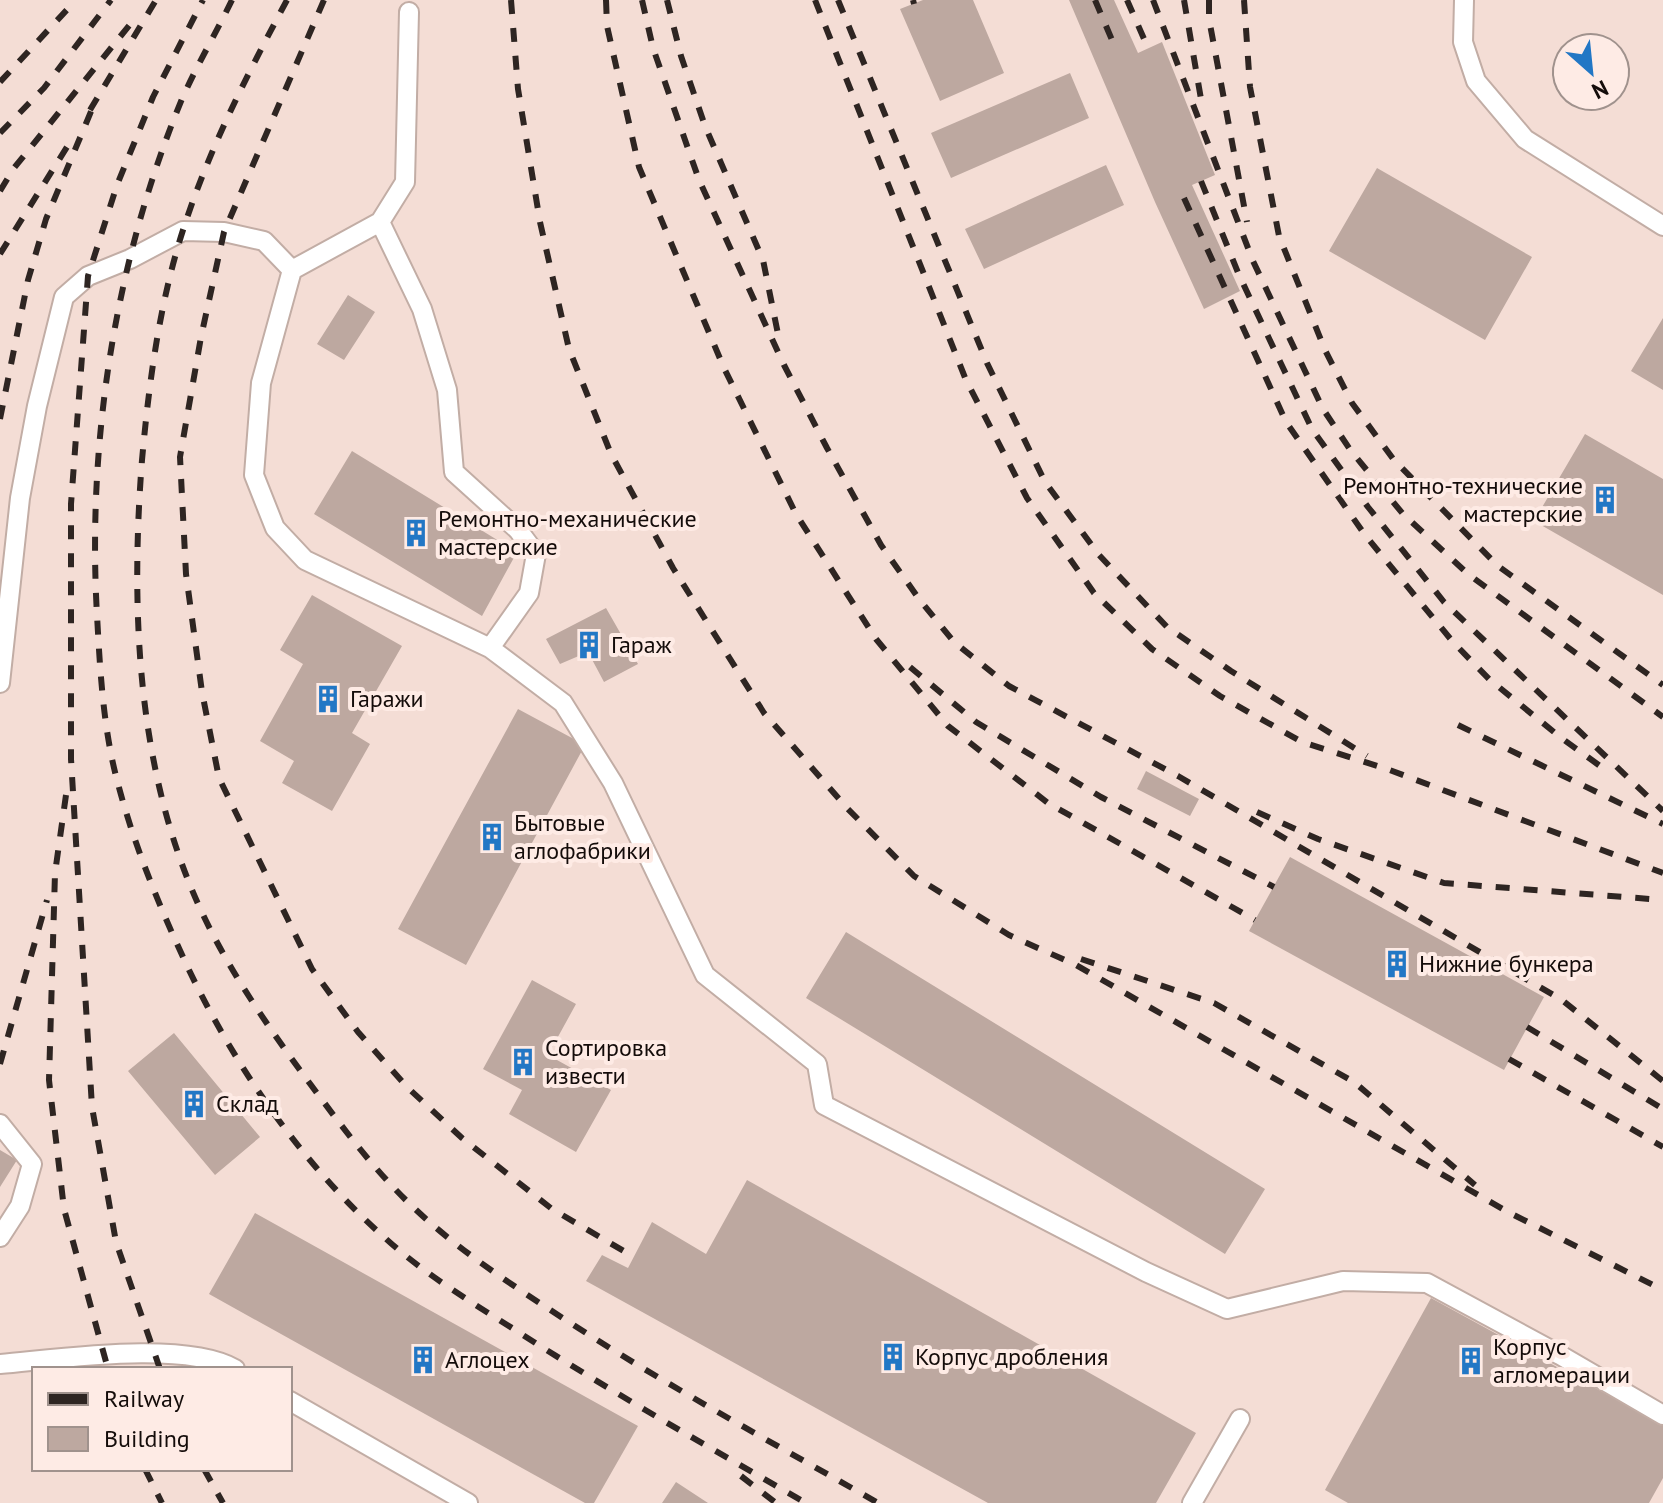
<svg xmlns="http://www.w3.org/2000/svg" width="1663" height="1503" font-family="'PT Sans',sans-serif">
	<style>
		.building { fill: #bda8a0 }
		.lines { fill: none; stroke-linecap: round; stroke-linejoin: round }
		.lane-casing { stroke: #c2ada5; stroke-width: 22 }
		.lane { stroke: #fff; stroke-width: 18 }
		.rail { stroke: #2e2522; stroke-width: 6; stroke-dasharray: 14 14; stroke-linecap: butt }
		.labels { text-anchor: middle; stroke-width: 8; stroke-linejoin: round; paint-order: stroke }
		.poi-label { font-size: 24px; fill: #140c0a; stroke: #feebe5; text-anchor: start }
	</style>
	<rect width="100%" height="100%" fill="#f4ddd5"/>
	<!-- building -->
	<path class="building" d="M923 0H973L1004 73 940 101 900 9Z
		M1069 0H1114L1138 53 1162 42 1215 175 1192 185 1240 291 1204 309 1155 202Z
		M1070 73 1089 118 951 178 931 133Z
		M1106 165 1124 205 984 269 965 229Z
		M1377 168 1532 257 1485 340 1329 251Z
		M348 295 375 312 344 360 317 344Z
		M1663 318V390L1631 371Z
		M1585 434 1663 479V595L1534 521Z
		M352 451 517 552 482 616 314 514Z
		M312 595 402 646 352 733 370 744 332 811 282 783 294 761 260 741 303 664 280 650Z
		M606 608 638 664 604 682 588 652 560 664 546 639Z
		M518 709 585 745 466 965 398 929Z
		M1146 771 1199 799 1190 816 1137 789Z
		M1290 857 1544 997 1504 1070 1249 931Z
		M846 932 1265 1189 1225 1254 806 998Z
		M532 980 576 1004 548 1055 611 1090 576 1152 509 1114 522 1090 483 1069Z
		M174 1033 260 1137 215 1175 128 1071Z
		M0 1150 17 1160 0 1187Z
		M747 1180 1196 1433 1156 1503H988L586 1281 602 1255 628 1268 652 1222 706 1254Z
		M255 1213 638 1426 594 1503H585L209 1294Z
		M1431 1298 1663 1425V1478L1649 1503H1348L1325 1490Z
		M676 1482 708 1503H662Z"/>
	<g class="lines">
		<defs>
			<path id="lane" d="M1464 0 1463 42 1476 81 1525 139 1663 226
				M409 12 405 182 380 222 292 270 261 383 254 475 275 528 305 560 490 648 563 703 613 783 705 975 817 1064 824 1105 1146 1272 1227 1309 1343 1281 1427 1283 1560 1355 1663 1415
				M380 222 422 309 447 390 454 472 518 530 536 554 529 593 490 648
				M0 683 20 498 37 406 64 297 88 276 130 259 183 231 224 232 264 241 292 270
				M0 1124 32 1164 20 1206 0 1237
				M0 1364C59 1359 185 1340 235 1369
				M290 1401 468 1503
				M1192 1503 1240 1419"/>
		</defs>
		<!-- lane casing -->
		<use href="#lane" class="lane-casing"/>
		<!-- lane -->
		<use href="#lane" class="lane"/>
		<!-- rail -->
		<path class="rail" d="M232 0C216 33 197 65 182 99 115 260 87 442 97 615 100 669 103 727 117 780 134 846 160 908 189 970 236 1068 302 1164 384 1237 423 1273 468 1300 512 1328 608 1390 707 1446 806 1503
			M287 0C247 75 209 149 183 230 159 305 149 383 142 460 131 601 136 752 190 885 219 957 265 1023 311 1085 343 1128 374 1170 413 1207 456 1248 506 1281 555 1313 660 1382 770 1441 878 1503
			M324 0 224 232 201 337 180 457 186 574 202 692 219 778 312 969 358 1032 407 1087 462 1138 552 1209 634 1257
			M511 0 518 89 540 222 569 349 611 454 673 568 764 713 847 808 914 876 1009 935 1076 965 1508 1212 1663 1290
			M606 0 607 26 639 167 724 368 796 514 876 639 948 726 1048 803 1255 920
			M642 0 653 48 699 180 784 365 827 448 881 545 919 599 954 642 1009 686 1178 776 1562 1000 1663 1081
			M667 0 681 56 705 126 763 260 778 334
			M815 0 966 380 1027 498 1094 593 1152 649 1220 696 1302 742 1387 769 1663 873
			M838 0 987 363 1045 482 1099 555 1167 627 1231 671 1367 756
			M913 0 914 4
			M1095 0 1112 40
			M1127 0 1148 48
			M1153 0 1253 261 1323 409 1351 451 1403 514 1468 574 1663 717
			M1184 0 1202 105
			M1209 0V19L1247 222
			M1244 0 1250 87 1279 236 1325 350 1352 403 1394 460 1498 566 1663 685
			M0 82 76 0
			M90 110 156 0
			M0 133 44 88 111 0
			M1201 181 1239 275 1312 429 1368 507 1444 602 1663 811
			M0 191 14 168 132 22
			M1184 198 1286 422 1365 535 1453 642 1489 679 1560 737 1607 771
			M0 254 67 147
			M0 419 28 280 46 219 95 102
			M910 667 976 722 1101 797 1274 887
			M1458 725 1663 824
			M66 795 55 873 49 1080 64 1209 108 1369
			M1257 812 1318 839 1444 883 1663 900
			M1081 959 1214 1003 1354 1082 1475 1185
			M1527 1027 1663 1109
			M1509 1059 1663 1147
			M0 1064 47 900
			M160 1369 116 1242 92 1107 71 759V504L88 276 117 185 153 97 203 0
			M145 1469 162 1503
			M204 1469 223 1503
			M741 1476 776 1503"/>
	</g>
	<!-- icons -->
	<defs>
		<symbol id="building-bare" viewBox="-9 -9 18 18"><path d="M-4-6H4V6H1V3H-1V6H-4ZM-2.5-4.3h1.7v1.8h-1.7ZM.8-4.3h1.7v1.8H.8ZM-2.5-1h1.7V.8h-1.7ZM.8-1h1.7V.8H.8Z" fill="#2277c5" stroke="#feebe5" stroke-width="2.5" paint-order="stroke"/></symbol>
	</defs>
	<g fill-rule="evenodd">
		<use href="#building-bare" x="1585" y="480" width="40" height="40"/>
		<use href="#building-bare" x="396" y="513" width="40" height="40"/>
		<use href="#building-bare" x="569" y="625" width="40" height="40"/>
		<use href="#building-bare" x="308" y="679" width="40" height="40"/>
		<use href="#building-bare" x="472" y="817" width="40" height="40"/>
		<use href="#building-bare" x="1377" y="944" width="40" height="40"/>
		<use href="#building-bare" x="503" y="1042" width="40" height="40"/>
		<use href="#building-bare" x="174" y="1084" width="40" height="40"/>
		<use href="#building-bare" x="873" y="1337" width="40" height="40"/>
		<use href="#building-bare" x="403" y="1340" width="40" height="40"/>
		<use href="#building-bare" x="1451" y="1341" width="40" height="40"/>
	</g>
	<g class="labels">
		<!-- poi labels -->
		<g class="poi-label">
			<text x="1583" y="494" text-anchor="end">Ремонтно-технические<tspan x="1583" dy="28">мастерские</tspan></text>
			<text x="438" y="527">Ремонтно-механические<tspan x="438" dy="28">мастерские</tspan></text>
			<text x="611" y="653">Гараж</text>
			<text x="350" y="707">Гаражи</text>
			<text x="514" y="831">Бытовые<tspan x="514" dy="28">аглофабрики</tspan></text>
			<text x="1419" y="972">Нижние бункера</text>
			<text x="545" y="1056">Сортировка<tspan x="545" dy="28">извести</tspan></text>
			<text x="216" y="1112">Склад</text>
			<text x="1493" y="1355">Корпус<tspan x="1493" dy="28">агломерации</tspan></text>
			<text x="915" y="1365">Корпус дробления</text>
			<text x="445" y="1368">Аглоцех</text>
		</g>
	</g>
	<!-- legend -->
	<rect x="32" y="1367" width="260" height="104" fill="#feebe5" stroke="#a0928d" stroke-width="2"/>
	<rect x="48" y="1393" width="40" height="12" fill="#2e2522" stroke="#a0928d" stroke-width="2"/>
	<text x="104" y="1407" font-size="24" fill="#140c0a">Railway</text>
	<rect x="48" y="1427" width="40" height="24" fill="#bda8a0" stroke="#a0928d" stroke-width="2"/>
	<text x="104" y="1447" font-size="24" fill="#140c0a">Building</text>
	<!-- north arrow -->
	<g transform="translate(1591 72) rotate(153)"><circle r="38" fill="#feebe5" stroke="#a0928d" stroke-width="2"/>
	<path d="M0-6L14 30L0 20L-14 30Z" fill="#2277c5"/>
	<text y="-12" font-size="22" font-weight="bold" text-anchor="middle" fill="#140c0a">N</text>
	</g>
</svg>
